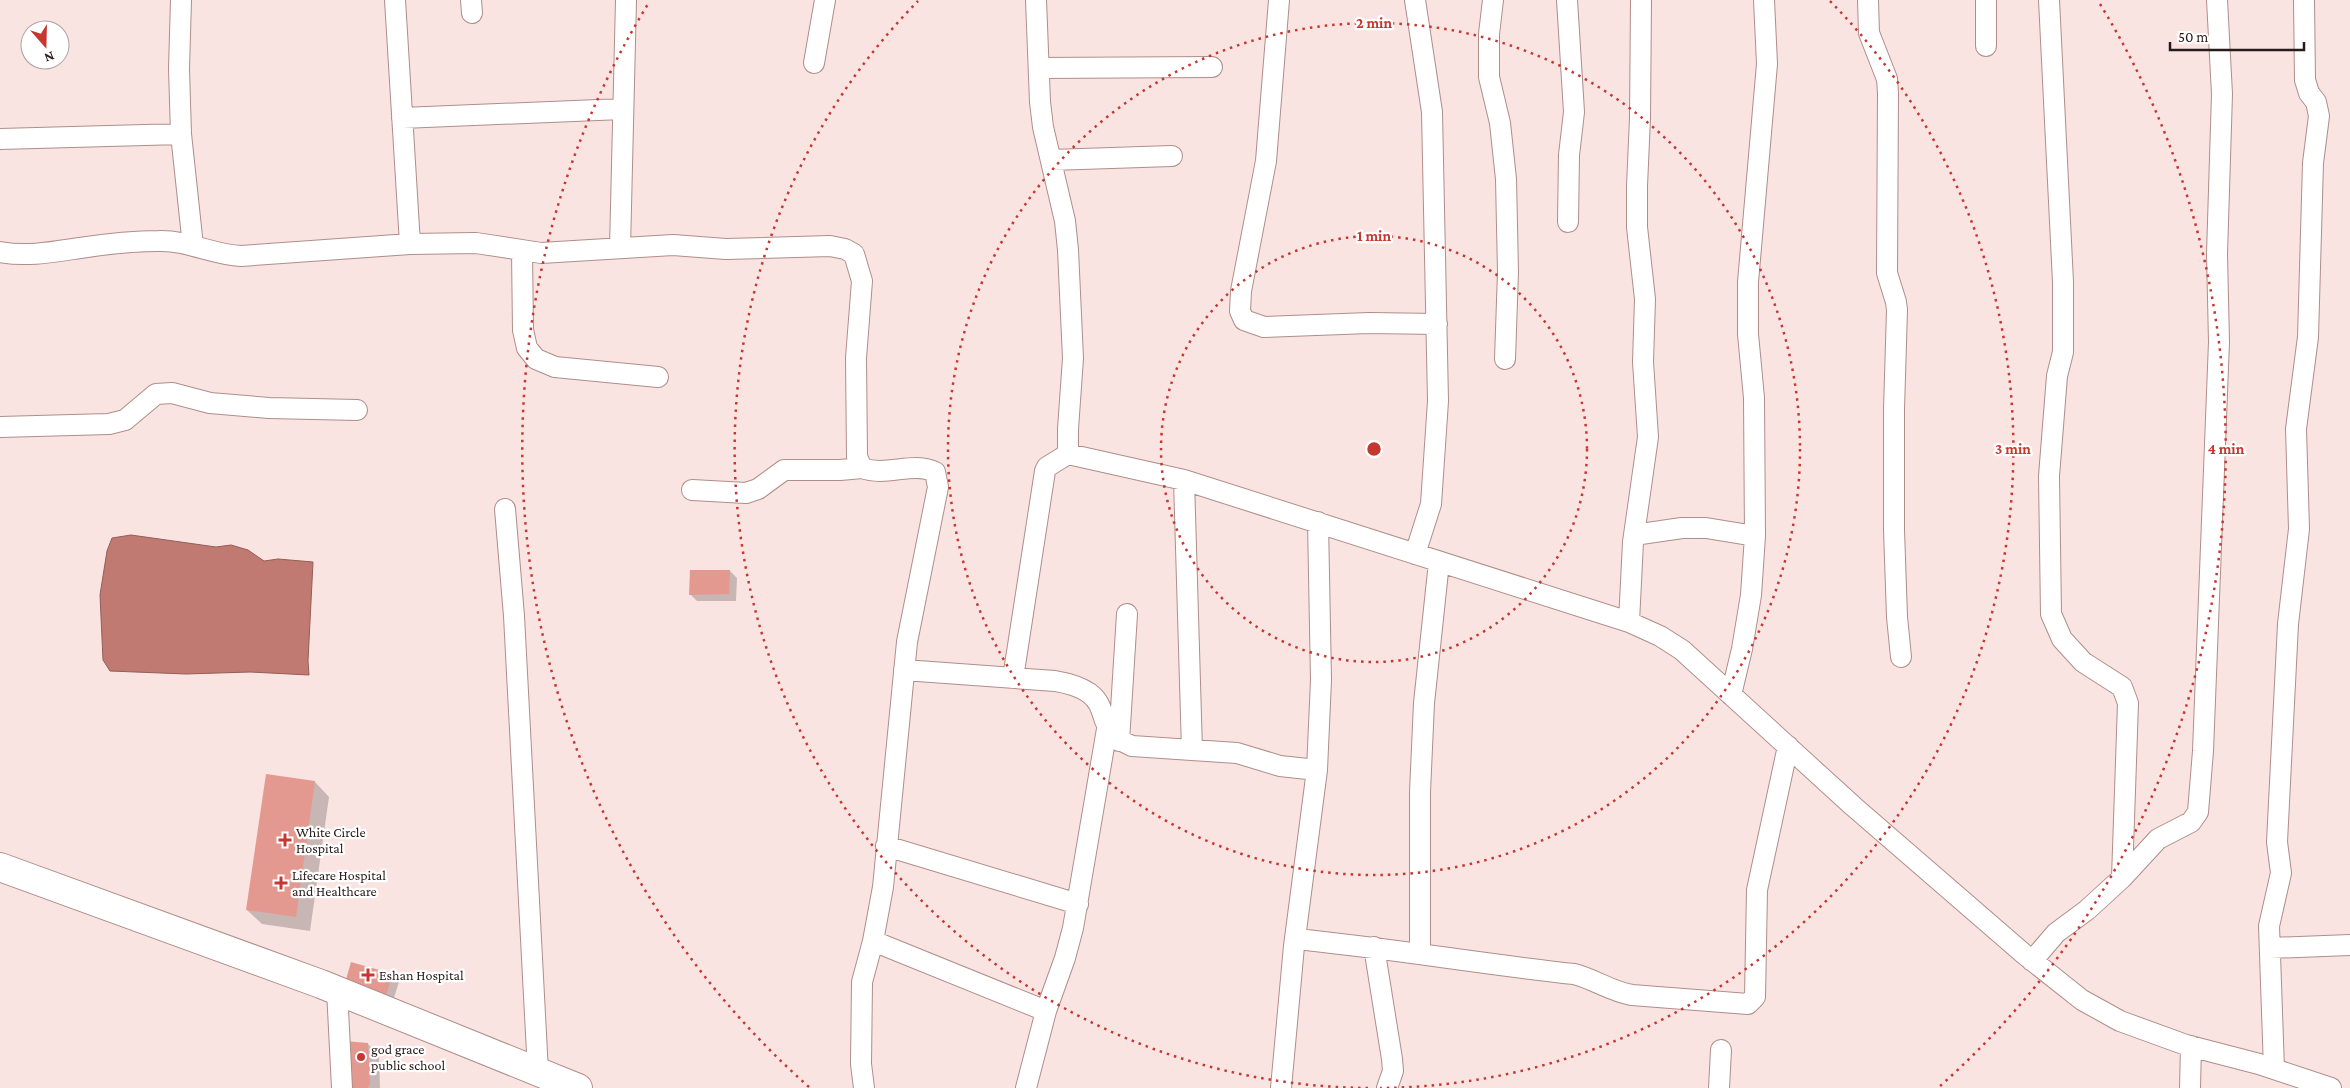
<svg xmlns="http://www.w3.org/2000/svg" width="2350" height="1088" font-family="'Crimson Pro',serif">
	<style>
		.water { fill: #c17a71; stroke: #935e57 }
		.shadow { fill: #0003 }
		.building { fill: #e39990 }
		.lines { fill: none; stroke-linecap: round; stroke-linejoin: round }
		.minor-casing { stroke: #af8e89; stroke-width: 22 }
		.secondary-casing { stroke: #af8e89; stroke-width: 30 }
		.minor { stroke: #fff; stroke-width: 20 }
		.secondary { stroke: #fff; stroke-width: 28 }
		.ring { fill: none; stroke: #c53731; stroke-width: 2.5; stroke-dasharray: 2.5 5 }
		.poi-dot { fill: #c53731; stroke: #fff; stroke-width: 2 }
		.labels { text-anchor: middle; stroke-width: 4.5; stroke-linejoin: round; paint-order: stroke }
		.poi-label { font-size: 14px; fill: #281b19; stroke: #fff; text-anchor: start }
		.centre { fill: #c53731; stroke: #fff; stroke-width: 2.5 }
		.ring-label { font-size: 15px; text-anchor: middle; font-weight: bold; fill: #c53731; stroke: #fff; stroke-width: 4.5; stroke-linejoin: round; paint-order: stroke }
	</style>
	<rect width="100%" height="100%" fill="#fae4e1"/>
	<!-- water -->
	<path class="water" d="M131 535 216 547 231 545 248 550 264 561 278 559 313 562 308 661 309 675 250 672 186 674 110 671 103 660 100 595 107 551 112 538Z"/>
	<!-- shadow -->
	<path class="shadow" d="M730 571 737 578 736 601H697L690 594Z
		M315 782 329 797 310 931 262 924 247 910Z
		M392 975 399 982 393 1001 354 990Z
		M368 1044 379 1055 380 1088H349Z"/>
	<!-- building -->
	<path class="building" d="M690 570H730L729 594 689 595Z
		M266 774 315 781 296 917 246 910Z
		M351 962 393 974 386 995 345 983Z
		M344 1041 368 1043 370 1084 368 1088H347Z"/>
	<g class="lines">
		<defs>
			<path id="minor" d="M181 0 179 69 181 134 193 246
				M395 0 410 244
				M471 0 472 13
				M1036 0 1040 102 1043 127 1065 221 1068 250 1073 358 1068 429V454L1184 480 1629 622 1660 636 1682 650 1853 806 2024 954 2082 1000 2120 1021 2186 1045 2259 1064 2331 1088
				M1279 0 1266 161 1241 291 1240 311 1244 320 1264 327 1369 323 1437 324
				M1415 0 1432 112 1438 401 1431 504 1415 554
				M1493 0 1489 34V77L1500 123 1506 179 1508 272 1505 359
				M1567 0 1574 112 1569 155 1568 222
				M1868 0 1869 33 1887 79 1888 93 1887 273 1896 302 1897 310 1894 409V530L1897 617 1901 657
				M2049 0 2063 282V352L2057 376 2049 476 2051 614 2062 639 2083 662 2122 687 2128 703 2122 878
				M1986 46V0
				M814 63 825 0
				M1039 68 1212 67
				M402 118 622 109
				M0 139 181 134
				M1051 160 1172 156
				M620 248 626 0
				M522 251 523 330 527 348 536 359 555 367 658 377
				M0 252C27 257 53 252 80 248 106 244 133 241 159 241 187 240 213 255 241 256L410 244 476 243 541 253 673 245 726 249 830 246 845 249 854 254 862 281 856 358 857 457 862 468C887 477 913 461 935 472L938 487 907 642 883 887 873 941 862 982 861 1064 864 1088
				M0 427 109 424 125 420 156 394 172 393 210 403 269 408 357 410
				M1184 480 1192 750
				M692 490 746 493 758 489 784 470H840L862 468
				M505 509 514 616 538 1072
				M1634 535 1682 528H1706L1755 536
				M1629 622 1633 542 1648 437 1643 362 1645 299 1637 227V186L1640 118 1641 0
				M904 670 1055 681C1067 683 1079 686 1089 693 1111 709 1094 730 1132 746L1237 753 1280 766 1317 770
				M1013 678 1045 471 1047 467 1068 454
				M1731 695 1742 649 1751 595 1755 536 1754 398 1748 334V282L1767 64 1764 0
				M1119 741 1127 614
				M886 846 1078 904
				M1295 939C1389 948 1481 964 1574 974 1594 979 1612 992 1632 995L1748 1004 1755 997 1757 890 1788 746
				M873 941 1046 1011
				M1374 947 1392 1059 1393 1071 1387 1088
				M2270 948 2350 945
				M1420 953V792L1424 703 1439 562
				M2032 961 2056 933 2087 910 2122 878 2158 839 2191 822 2198 812 2203 751 2219 342 2217 254 2222 94 2217 0
				M337 990 342 1088
				M2274 1069 2269 926 2281 873 2277 842 2288 624 2299 529 2296 429 2308 337 2313 163 2319 116 2316 102 2309 93 2305 80 2304 0
				M1026 1088 1046 1011 1065 958 1073 928 1107 729
				M1281 1088 1294 946 1317 770 1321 680 1318 522
				M1719 1088 1721 1050
				M2190 1088 2191 1046"/>
			<path id="secondary" d="M0 867 321 984 578 1088"/>
		</defs>
		<!-- minor casing -->
		<use href="#minor" class="minor-casing"/>
		<!-- secondary casing -->
		<use href="#secondary" class="secondary-casing"/>
		<!-- minor -->
		<use href="#minor" class="minor"/>
		<!-- secondary -->
		<use href="#secondary" class="secondary"/>
	</g>
	<!-- distance rings -->
	<g class="ring">
		<circle cx="1374" cy="449" r="213"/>
		<circle cx="1374" cy="449" r="426"/>
		<path d="M1368 1088A639 639 0 0 1 918 1M1830 1A639 639 0 0 1 1380 1088"/>
		<path d="M809 1087A852 852 0 0 1 648 4M2100 4A852 852 0 0 1 1939 1087"/>
	</g>
	<!-- markers -->
	<g class="poi-dot">
		<path d="M282.5 832.5h5v5h5v5h-5v5h-5v-5h-5v-5h5z"/>
		<path d="M278.5 875.5h5v5h5v5h-5v5h-5v-5h-5v-5h5z"/>
		<path d="M365.5 967.5h5v5h5v5h-5v5h-5v-5h-5v-5h5z"/>
		<circle cx="361" cy="1057" r="5"/>
	</g>
	<g class="labels">
		<!-- poi labels -->
		<g class="poi-label">
			<text x="296" y="837">White Circle<tspan x="296" dy="16">Hospital</tspan></text>
			<text x="292" y="880">Lifecare Hospital<tspan x="292" dy="16">and Healthcare</tspan></text>
			<text x="379" y="980">Eshan Hospital</text>
			<text x="371" y="1054">god grace<tspan x="371" dy="16">public school</tspan></text>
		</g>
	</g>
	<circle cx="1374" cy="449" r="8" class="centre"/>
	<g class="ring-label">
		<text x="1374" y="28">2 min</text>
		<text x="1374" y="241">1 min</text>
		<text x="2013" y="454">3 min</text>
		<text x="2226" y="454">4 min</text>
	</g>
	<!-- north arrow -->
	<g transform="translate(45 45) rotate(160)"><circle r="24" fill="#ffffff" stroke="#a9a4a3"/>
	<path d="M0-4L9 19L0 12L-9 19Z" fill="#c53731"/>
	<text y="-8" font-size="14" font-weight="bold" text-anchor="middle" fill="#281b19">N</text>
	</g>
	<!-- scale -->
	<path d="M2170 42v8h134v-8" fill="none" stroke="#281b19" stroke-width="2.5"/>
	<text x="2178" y="42" font-size="15" fill="#281b19" stroke="#ffffff" stroke-width="4" paint-order="stroke">50 m</text>
</svg>
